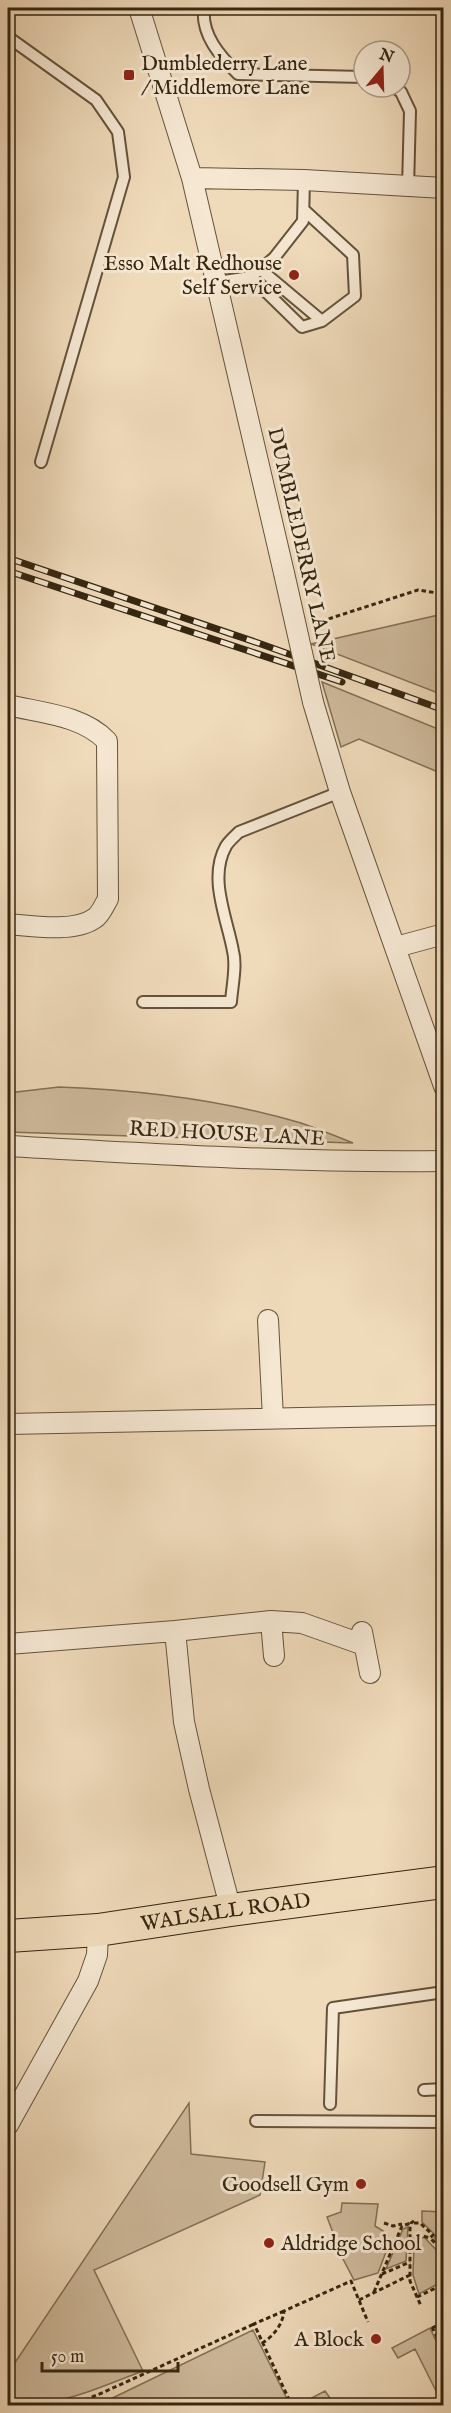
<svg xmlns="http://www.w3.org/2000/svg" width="451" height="2413" font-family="'IM FELL English',serif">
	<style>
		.green { fill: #cfbb9d; stroke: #827056; stroke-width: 1.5 }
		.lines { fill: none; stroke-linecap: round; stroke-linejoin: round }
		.lane-casing { stroke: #64533a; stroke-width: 14 }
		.street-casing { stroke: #64533a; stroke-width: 22 }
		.primary-casing { stroke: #352610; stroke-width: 34 }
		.path { stroke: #352610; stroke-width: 3; stroke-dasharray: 4.5 3; stroke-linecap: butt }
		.lane { stroke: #f5e7d2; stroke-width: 10 }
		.street { stroke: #f5e7d2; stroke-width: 20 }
		.primary { stroke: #efdaba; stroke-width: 32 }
		.rail-casing { stroke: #352610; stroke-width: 7 }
		.rail { stroke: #f5e7d2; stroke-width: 4.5; stroke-dasharray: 14; stroke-linecap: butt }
		.street-bridge-casing { stroke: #64533a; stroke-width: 22; stroke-linecap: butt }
		.street-bridge { stroke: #f5e7d2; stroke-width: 20 }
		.poi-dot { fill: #8f2418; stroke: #f5e7d2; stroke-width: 2 }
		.labels { text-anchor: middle; stroke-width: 6; stroke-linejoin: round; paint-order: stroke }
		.poi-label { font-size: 21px; fill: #352610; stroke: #f5e7d2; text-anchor: end }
		.street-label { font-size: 21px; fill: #352610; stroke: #f5e7d2 }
	</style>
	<rect width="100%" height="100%" fill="#efdaba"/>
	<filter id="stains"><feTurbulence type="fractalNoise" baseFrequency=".00333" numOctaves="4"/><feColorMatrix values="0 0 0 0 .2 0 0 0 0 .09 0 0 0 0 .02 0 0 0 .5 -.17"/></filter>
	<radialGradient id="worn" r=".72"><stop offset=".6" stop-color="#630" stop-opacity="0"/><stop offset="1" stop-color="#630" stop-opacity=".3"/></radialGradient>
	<!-- green -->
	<path class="green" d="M443 614V695L311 644Z
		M322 682 443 731V774L359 739 341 747Z
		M59 1087C139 1090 224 1100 301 1123 318 1129 336 1136 353 1143L8 1132V1093Z
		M189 2103 191 2154 265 2162 260 2195 94 2270 143 2371C113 2382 81 2397 49 2402 34 2404 26 2399 8 2405V2373Z
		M342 2203 378 2204 375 2226 388 2234 389 2244 378 2273 354 2280 343 2259 327 2217 341 2212Z
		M422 2211 443 2212V2249L434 2240 435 2235 422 2222Z
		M408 2227 406 2261 386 2269 403 2229Z
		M424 2237 443 2257V2281L419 2294 413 2275 414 2246 415 2242Z
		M430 2328 443 2356V2397L440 2399 415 2349 398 2358 392 2348Z
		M253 2330 290 2405H98Z
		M325 2391 335 2405 300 2404Z"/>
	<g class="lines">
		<defs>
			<path id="lane" d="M204 8C201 35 220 56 238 74L364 77
				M8 37 96 100 118 132 124 177 41 462
				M394 87 401 92 410 111 408 188
				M260 269 322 321
				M251 277 302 327 322 321 355 296 353 255 304 210
				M217 282 251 277 274 258 303 221 304 180
				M143 1002H231C232 986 237 966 233 951 227 918 208 878 226 846 229 841 235 836 239 832L340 792
				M424 2090 444 2089
				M330 2104 333 2008 444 1992
				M256 2121 444 2122"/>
			<path id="street" d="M139 8 192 178 284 573
				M192 178 304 180 444 188
				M313 702 340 792 444 1086
				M8 705C41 713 82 715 107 741L108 899C104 905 101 914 95 918 75 933 32 926 8 924
				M396 947 444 934
				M8 1146C153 1154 298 1163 444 1161
				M268 1320 273 1418
				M8 1424 444 1415
				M271 1621 274 1656
				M175 1631 184 1722 199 1789 231 1910
				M362 1632 370 1673
				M8 1644 175 1631 271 1621 302 1623 364 1645
				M8 2125 88 1981 97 1955 98 1930"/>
			<g id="primary">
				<path id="s1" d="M8 1936 98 1930 231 1910 444 1882"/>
			</g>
		</defs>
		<!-- lane casing -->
		<use href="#lane" class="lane-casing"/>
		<!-- street casing -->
		<use href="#street" class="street-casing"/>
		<!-- primary casing -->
		<use href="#primary" class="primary-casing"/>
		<!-- path -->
		<path class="path" d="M314 621H322L418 590 444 594
			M414 2221 411 2223 410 2228V2281L421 2306
			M384 2223 393 2226 402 2224
			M414 2223H420L433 2235 430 2238 444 2252
			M411 2241 419 2235 430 2238
			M382 2274 410 2262
			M374 2292 402 2226 411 2223
			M417 2297 444 2284
			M359 2300 410 2275
			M284 2311 254 2324 292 2406
			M432 2327 444 2351
			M432 2328 444 2322
			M262 2343C273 2337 283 2324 284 2311L351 2281 368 2322
			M71 2406 104 2392 254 2324
			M443 2406 444 2405"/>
		<!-- lane -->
		<use href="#lane" class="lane"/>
		<!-- street -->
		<use href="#street" class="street"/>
		<!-- primary -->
		<use href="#primary" class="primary"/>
		<defs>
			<path id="rail" d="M8 558 261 644 444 710
				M8 571 342 682"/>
		</defs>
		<!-- rail casing -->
		<use href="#rail" class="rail-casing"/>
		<!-- rail -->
		<use href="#rail" class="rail"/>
		<defs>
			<path id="street-bridge" d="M284 573 313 702"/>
		</defs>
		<!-- street-bridge casing -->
		<use href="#street-bridge" class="street-bridge-casing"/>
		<!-- street-bridge -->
		<use href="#street-bridge" class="street-bridge"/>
	</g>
	<!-- markers -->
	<g class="poi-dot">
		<rect x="123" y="69" width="12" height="12" rx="3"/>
		<circle cx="294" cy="275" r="6"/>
		<circle cx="361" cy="2184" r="6"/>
		<circle cx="269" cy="2243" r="6"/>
		<circle cx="376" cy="2339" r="6"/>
	</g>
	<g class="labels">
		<!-- poi labels -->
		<g class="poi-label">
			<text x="141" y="70" text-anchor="start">Dumblederry Lane<tspan x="141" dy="24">/ Middlemore Lane</tspan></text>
			<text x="282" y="270">Esso Malt Redhouse<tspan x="282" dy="24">Self Service</tspan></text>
			<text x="349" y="2191">Goodsell Gym</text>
			<text x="281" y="2250" text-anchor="start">Aldridge School</text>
			<text x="364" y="2346">A Block</text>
		</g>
		<!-- street labels -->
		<g class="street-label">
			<text transform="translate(302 545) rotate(77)" y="7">DUMBLEDERRY LANE</text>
			<text transform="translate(227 1133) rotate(3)" y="7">RED HOUSE LANE</text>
			<text dy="7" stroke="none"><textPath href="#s1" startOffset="219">WALSALL ROAD</textPath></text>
		</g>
	</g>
	<!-- margin -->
	<rect width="451" height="2413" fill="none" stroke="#efdaba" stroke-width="30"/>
	<rect x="9" y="9" width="433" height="2395" fill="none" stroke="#352610" stroke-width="3"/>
	<rect x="15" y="15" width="421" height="2383" fill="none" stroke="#352610" stroke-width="1.5"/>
	<!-- north arrow -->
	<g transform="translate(382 69) rotate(19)"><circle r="28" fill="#f5e7d2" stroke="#a89a84" stroke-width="1.5"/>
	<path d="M0-4.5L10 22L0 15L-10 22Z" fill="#8f2418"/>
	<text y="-9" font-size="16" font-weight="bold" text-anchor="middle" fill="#352610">N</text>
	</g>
	<!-- scale -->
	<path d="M42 2362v9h136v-9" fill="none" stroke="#352610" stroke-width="3"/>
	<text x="51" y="2362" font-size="18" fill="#352610" stroke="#f5e7d2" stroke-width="4.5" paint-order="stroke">50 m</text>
	<rect width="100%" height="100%" filter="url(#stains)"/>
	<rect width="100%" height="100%" fill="url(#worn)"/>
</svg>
